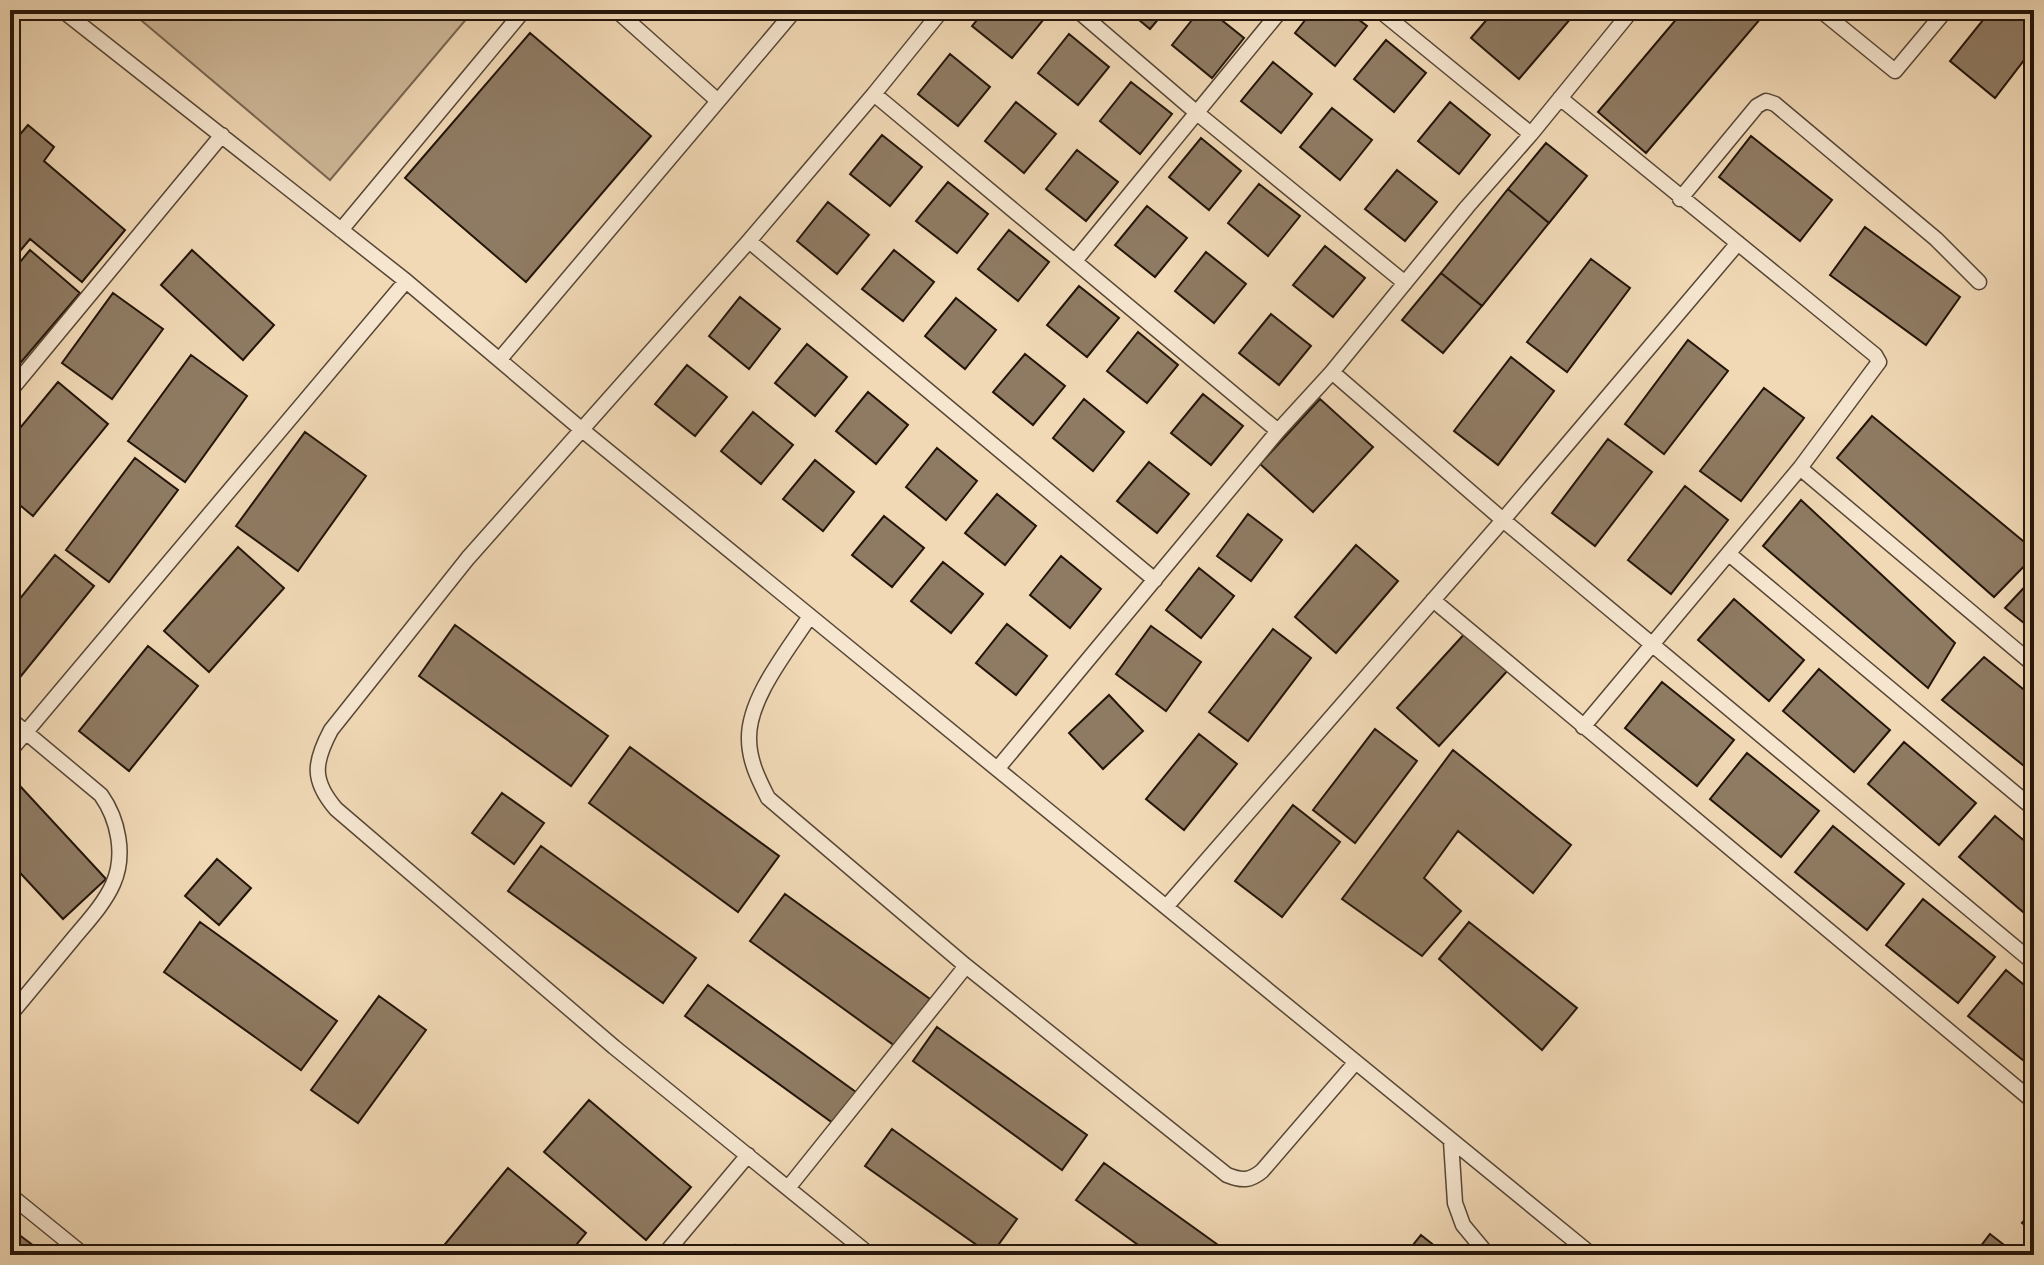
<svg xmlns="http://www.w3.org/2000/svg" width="2044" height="1265" font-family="'Libre Bodoni',serif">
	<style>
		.green { fill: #ceb899; stroke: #796652; stroke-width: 2 }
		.building { fill: #8f7b63; stroke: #24150a; stroke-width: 2 }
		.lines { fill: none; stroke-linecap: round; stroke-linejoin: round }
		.service-casing { stroke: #574635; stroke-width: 17 }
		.service { stroke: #f6e6d0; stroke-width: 14 }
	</style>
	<rect width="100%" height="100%" fill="#f1d9b6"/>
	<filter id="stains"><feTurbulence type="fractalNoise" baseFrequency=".0025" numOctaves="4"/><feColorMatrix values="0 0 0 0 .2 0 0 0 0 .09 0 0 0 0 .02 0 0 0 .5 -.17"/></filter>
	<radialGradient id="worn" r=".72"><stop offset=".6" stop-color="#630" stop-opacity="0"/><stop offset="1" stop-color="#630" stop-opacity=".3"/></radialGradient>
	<!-- green -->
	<path class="green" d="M129 10H474L330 180Z"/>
	<!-- building -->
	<path class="building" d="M985 10H1032L1044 19 1012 58 972 26Z
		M1127 10H1166L1150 29Z
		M1200 10H1209L1244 38 1212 78 1172 45Z
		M1313 10H1346L1367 26 1335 66 1295 33Z
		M1495 10H1578L1519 79 1471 38Z
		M1684 10 1767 11 1646 153 1598 112Z
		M1991 10H2034V47L1995 98 1950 61Z
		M530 33 651 136 526 282 405 178Z
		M1069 34 1109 67 1078 105 1038 73Z
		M1386 40 1426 73 1394 112 1354 79Z
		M950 54 990 87 958 126 918 94Z
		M1273 62 1312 94 1281 133 1241 101Z
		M1131 82 1172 114 1140 154 1100 121Z
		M1016 102 1056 134 1024 173 985 141Z
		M1450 102 1490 135 1459 174 1418 141Z
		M1332 108 1372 140 1340 180 1300 147Z
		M28 125 54 147 44 161 125 230 82 282 30 239 10 263V134L16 139Z
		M882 135 922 167 890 206 850 174Z
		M1751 136 1832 200 1800 241 1719 177Z
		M1201 138 1241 171 1209 210 1169 177Z
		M1546 143 1587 176 1549 223 1508 189Z
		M1077 150 1118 182 1086 221 1046 189Z
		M1397 170 1437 202 1405 241 1365 209Z
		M948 182 988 214 957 253 916 221Z
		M1259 184 1300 216 1268 256 1228 223Z
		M1508 189 1549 223 1482 306 1441 273Z
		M828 202 869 235 837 274 797 241Z
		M1147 206 1187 238 1155 277 1115 245Z
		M1865 227 1960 297 1926 345 1830 275Z
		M1009 230 1049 262 1018 301 978 269Z
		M1325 246 1365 278 1333 317 1293 285Z
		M30 250 80 293 10 375V274Z
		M192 250 274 325 243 360 161 285Z
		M894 250 934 282 903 321 862 289Z
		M1206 252 1246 284 1214 323 1175 291Z
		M1591 259 1630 288 1567 372 1527 342Z
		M1441 273 1482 306 1443 353 1402 320Z
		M1079 286 1119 318 1087 357 1047 325Z
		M113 293 163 329 112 399 62 363Z
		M740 297 780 329 749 369 709 336Z
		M956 298 996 330 965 369 925 336Z
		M1271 314 1311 346 1279 385 1239 353Z
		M1138 332 1178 365 1147 403 1107 371Z
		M1688 340 1728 371 1664 454 1625 424Z
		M807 344 847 377 815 416 775 383Z
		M1025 354 1065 386 1033 425 993 392Z
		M191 355 247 396 185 482 128 441Z
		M1511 357 1554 391 1498 465 1454 431Z
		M687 365 727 397 695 436 655 404Z
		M58 382 108 424 33 516 10 497V440Z
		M1764 388 1804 418 1741 501 1700 471Z
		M868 392 908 425 876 464 836 431Z
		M1203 394 1243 426 1211 465 1171 433Z
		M1084 399 1124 432 1093 471 1053 438Z
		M1320 399 1373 447 1313 512 1260 464Z
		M753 412 793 445 761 484 721 451Z
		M1872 416 2034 550V556L1994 597 1837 458Z
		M305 432 366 476 298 571 236 526Z
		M1608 439 1652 472 1595 546 1552 513Z
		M937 448 977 481 946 520 906 487Z
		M135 458 178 490 109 582 66 550Z
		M815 460 854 492 823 531 783 499Z
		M1149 462 1189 494 1157 533 1117 501Z
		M1685 486 1728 520 1671 594 1628 560Z
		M997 494 1036 526 1005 565 965 533Z
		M1801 500 1955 643 1928 688 1763 546Z
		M1248 514 1282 540 1251 581 1217 556Z
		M884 516 924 548 892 587 852 555Z
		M1356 545 1398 581 1336 653 1295 617Z
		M238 547 284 588 209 672 164 631Z
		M55 555 94 586 21 676 10 667V611Z
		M1061 556 1101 589 1070 628 1030 595Z
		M943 562 983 594 951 633 911 601Z
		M1199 568 1234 596 1201 638 1166 610Z
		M2034 577V631L2005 608Z
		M1734 599 1804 660 1769 701 1698 640Z
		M1007 624 1047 656 1016 695 976 663Z
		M455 625 608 736 571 786 419 676Z
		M1151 626 1201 662 1166 711 1116 674Z
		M1273 629 1311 658 1248 741 1209 712Z
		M1467 631 1509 669 1439 746 1397 708Z
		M148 646 198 686 129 771 79 731Z
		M1984 657 2034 698V774L1942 700Z
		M1819 669 1890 730 1854 772 1783 711Z
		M1662 682 1734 740 1697 786 1625 728Z
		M1109 695 1143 731 1103 769 1069 733Z
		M1375 729 1417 761 1355 843 1313 810Z
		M1199 734 1237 764 1184 830 1146 799Z
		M1904 742 1976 803 1939 845 1868 784Z
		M630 747 779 856 738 912 589 803Z
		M1453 750 1571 845 1533 893 1458 831 1424 878 1461 911 1422 956 1342 899Z
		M1747 753 1819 811 1781 857 1710 799Z
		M20 786 106 879 63 919 10 862V795Z
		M502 793 544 823 514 864 472 833Z
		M1293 805 1340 842 1282 917 1235 881Z
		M1995 816 2034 849V913L2030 918 1959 857Z
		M1833 826 1904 884 1867 930 1795 872Z
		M541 846 696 958 663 1003 508 891Z
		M217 859 251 888 219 925 185 896Z
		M785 894 930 999 895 1046 750 941Z
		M1923 899 1995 957 1958 1003 1886 945Z
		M200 922 337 1021 301 1070 164 972Z
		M1469 922 1577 1008 1542 1050 1439 959Z
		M2006 970 2034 993V1069L1968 1016Z
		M708 985 860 1095 837 1126 685 1016Z
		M379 996 426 1030 358 1123 311 1090Z
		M937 1027 1087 1135 1062 1170 913 1061Z
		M589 1100 691 1187 646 1240 544 1152Z
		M892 1129 1017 1219 991 1255 865 1166Z
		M1104 1163 1232 1255H1152L1076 1200Z
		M508 1168 586 1233 568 1255H436Z
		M2034 1209V1233L2022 1223Z
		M10 1228 46 1255H10Z
		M1990 1234 2017 1255H1974Z
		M1421 1235 1446 1255H1405Z
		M735 1245 748 1255H728Z
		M1504 1246 1516 1255H1498Z"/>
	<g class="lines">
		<defs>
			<path id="service" d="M62 10 406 281 581 429 1592 1255
				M616 10 718 101
				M1077 10 1197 113 1405 283
				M1379 10 1531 134 1632 10
				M1820 10 1895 71 1946 10
				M874 94 1278 431
				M1560 98 1875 355 1879 362 1800 468 1583 727
				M1680 199 1757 106 1766 101 1775 104 1936 239 1979 282
				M341 230 524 10
				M749 241 1155 580
				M1075 261 1281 10
				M500 359 795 10
				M1332 372 1467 207 1531 134
				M10 391 222 135
				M1800 468 2034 665
				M1729 554 2034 809
				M1433 600 2034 1102
				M810 616C789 649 748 698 749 739 749 761 759 780 768 798L966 966 1227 1175C1242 1181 1250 1181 1262 1171L1355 1063
				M10 719 101 795C118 819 126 855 113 884 104 904 88 921 73 939 52 964 31 990 10 1015
				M10 751 406 281
				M998 768 1278 431 1332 372 1503 520 1738 243
				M1166 907 1503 520 2034 963
				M1451 1141 1455 1203 1463 1225 1488 1255
				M788 1188 966 966
				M10 1195 84 1255
				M664 1255 748 1155
				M870 1255 614 1047 336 809C311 780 314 762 331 730L468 558 749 241 874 94 942 10"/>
		</defs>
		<!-- service casing -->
		<use href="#service" class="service-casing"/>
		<!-- service -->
		<use href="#service" class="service"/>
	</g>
	<!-- margin -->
	<rect width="2044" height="1265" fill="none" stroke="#f1d9b6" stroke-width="40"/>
	<rect x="12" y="12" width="2020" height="1241" fill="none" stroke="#24150a" stroke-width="4"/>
	<rect x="20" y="20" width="2004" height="1225" fill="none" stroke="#24150a" stroke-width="2"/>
	<rect width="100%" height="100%" filter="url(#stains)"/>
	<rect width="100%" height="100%" fill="url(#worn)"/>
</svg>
